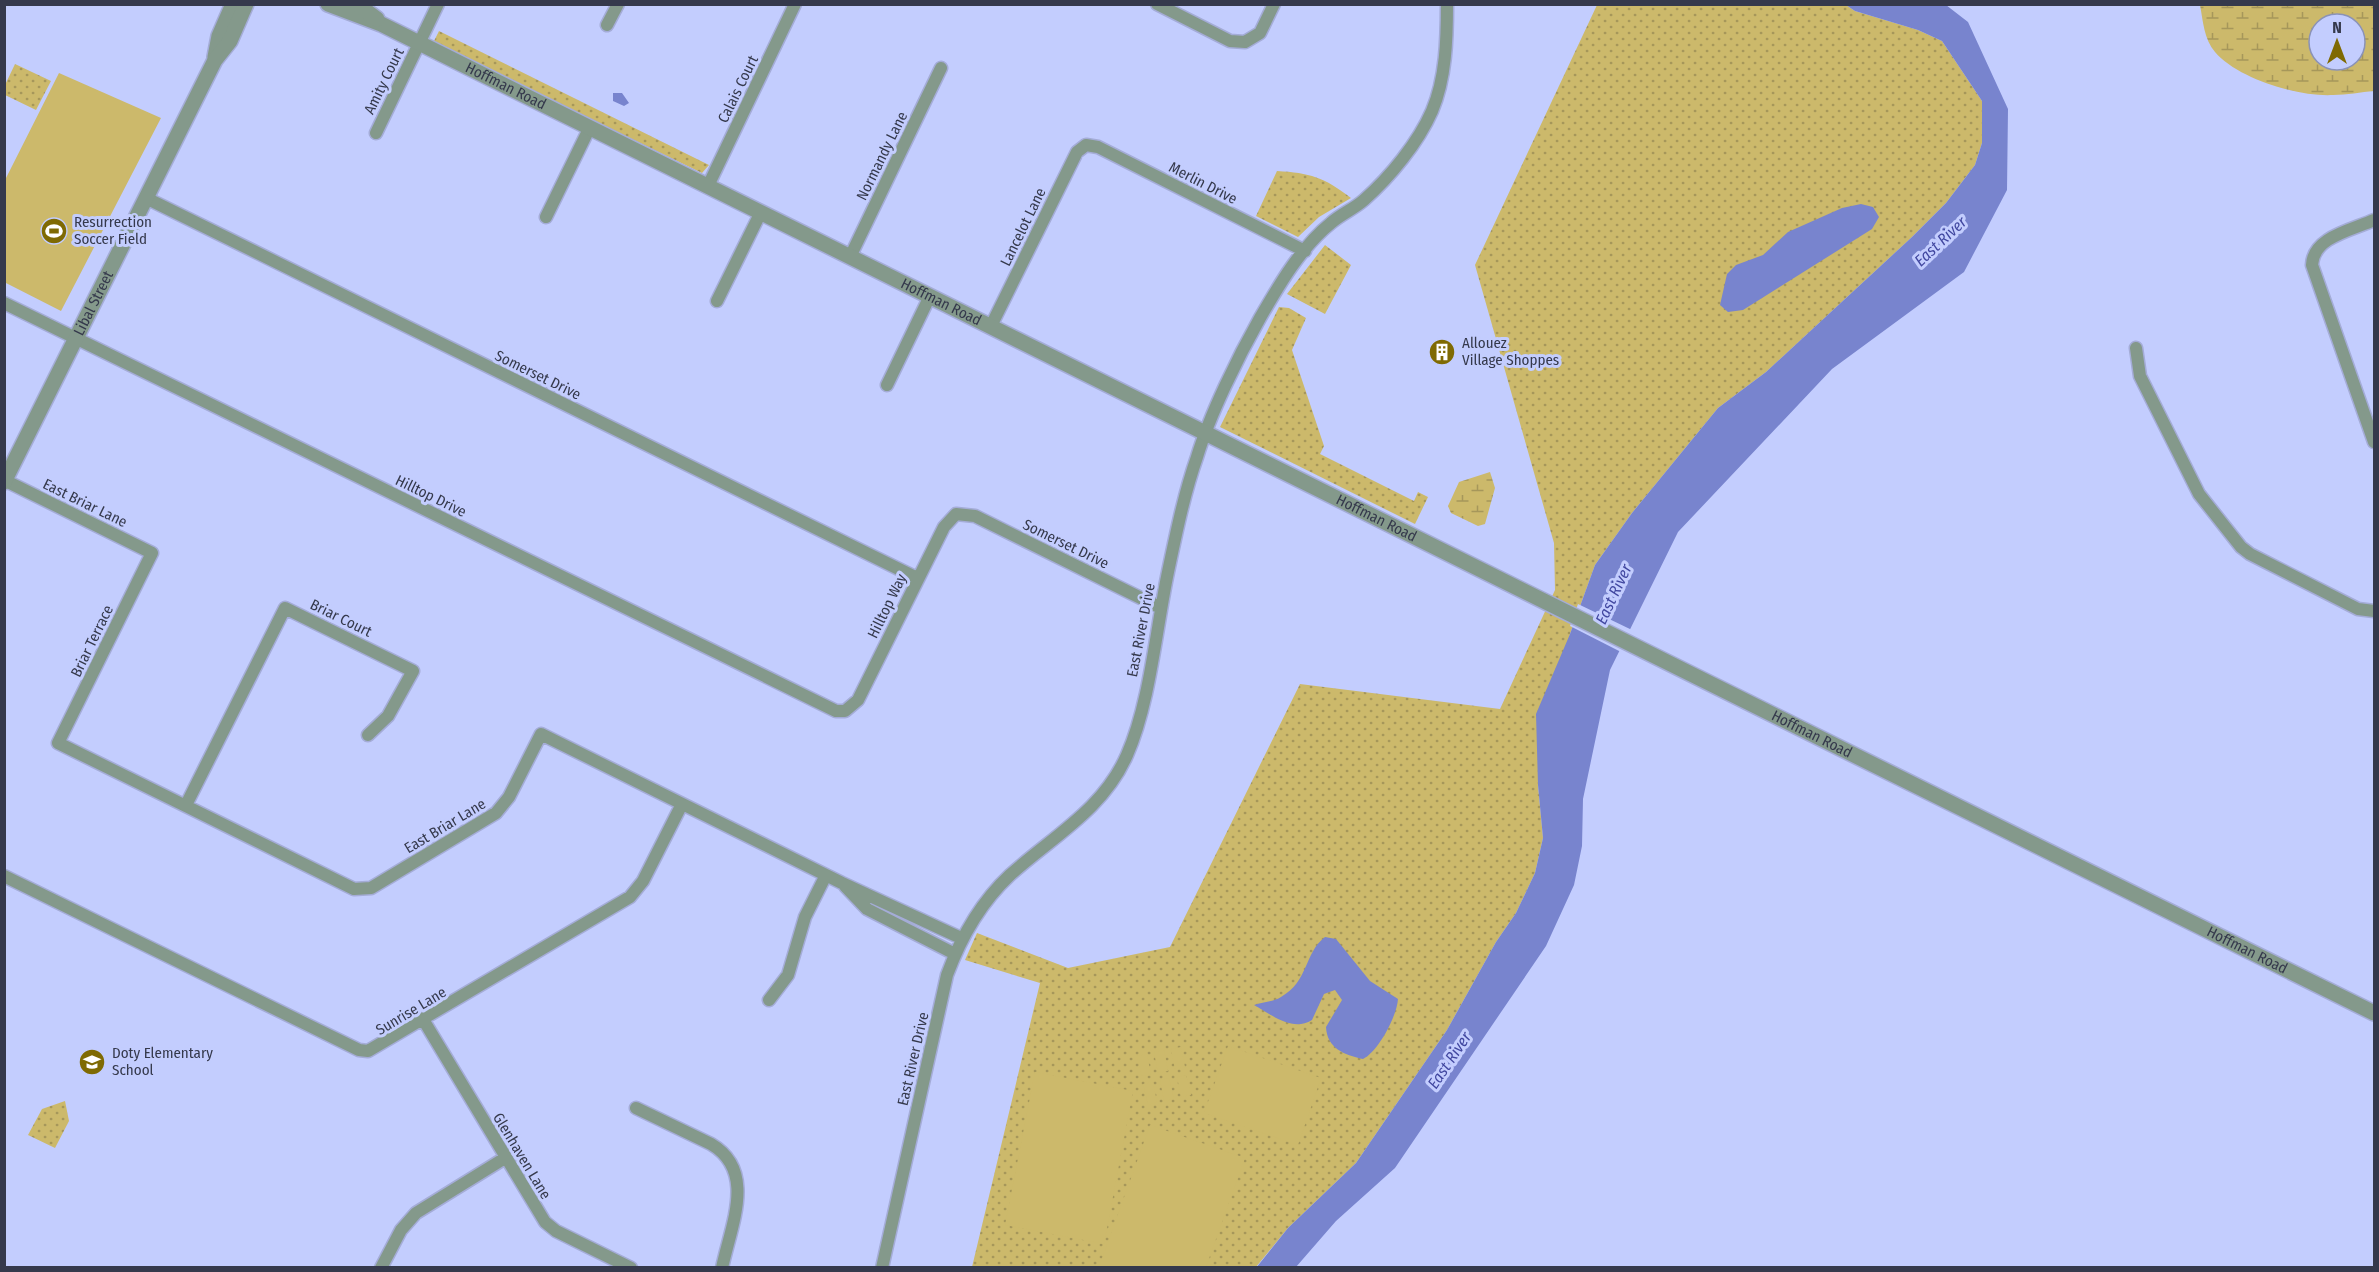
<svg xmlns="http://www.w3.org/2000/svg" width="2379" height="1272" font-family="'Fira Sans Condensed',sans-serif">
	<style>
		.grass { fill: url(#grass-dots) }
		.wetland { fill: url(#wetland-marsh); fill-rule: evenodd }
		.garden { fill: #ccb96b }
		.water { fill: #7884ce }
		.pier { fill: #c3cdfe }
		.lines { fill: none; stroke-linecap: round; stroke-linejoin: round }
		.minor-casing { stroke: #a4acd7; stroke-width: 15 }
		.tertiary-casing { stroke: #a4acd7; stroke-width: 18 }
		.minor { stroke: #84998b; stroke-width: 12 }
		.tertiary { stroke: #84998b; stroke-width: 15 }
		.labels { text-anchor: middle; stroke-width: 6; stroke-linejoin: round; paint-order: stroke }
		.street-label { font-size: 15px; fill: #35394c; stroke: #c3cdfe }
		.poi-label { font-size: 15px; fill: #35394c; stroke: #c3cdfe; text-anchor: start }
		.water-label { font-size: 16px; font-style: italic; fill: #4147a0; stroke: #c3cdfe }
	</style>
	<defs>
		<pattern id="grass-dots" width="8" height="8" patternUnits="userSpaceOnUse" patternTransform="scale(1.5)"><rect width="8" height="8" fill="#ccb96b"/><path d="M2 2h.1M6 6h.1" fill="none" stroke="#a6975a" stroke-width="1.8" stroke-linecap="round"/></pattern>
		<pattern id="wetland-marsh" width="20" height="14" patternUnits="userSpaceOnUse" patternTransform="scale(1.5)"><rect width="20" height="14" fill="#ccb96b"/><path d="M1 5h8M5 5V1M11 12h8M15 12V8" fill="none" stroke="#a6975a"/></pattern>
	</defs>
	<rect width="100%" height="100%" fill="#c3cdfe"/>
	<!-- grass -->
	<path class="grass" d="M1597 5H1846L1855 11 1918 30 1942 41 1982 101V143L1975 165 1946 203 1912 237 1766 372 1718 408 1632 513 1595 565 1570 634 1538 785 1543 838 1535 873 1516 913 1496 942 1447 1030 1356 1163 1288 1228 1256 1267H972L1040 983 965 960 977 933 1068 968 1170 947 1300 684 1500 709 1555 590 1554 543 1475 265Z
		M439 31 709 165 702 173 433 43Z
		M15 64 51 81 36 110 5 95V85Z
		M1277 171C1310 173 1324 177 1351 198L1319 217 1298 237 1256 216Z
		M1325 245 1351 265 1325 314 1287 294Z
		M1279 307 1289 308 1306 318 1292 350 1324 446 1320 454 1414 501 1418 492 1428 497 1415 524 1220 427Z
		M65 1101 69 1121 55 1148 28 1135 42 1109Z"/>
	<!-- wetland -->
	<path class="wetland" d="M2200 5H2374V91C2361 92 2347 95 2333 95 2299 97 2238 79 2215 52 2204 39 2203 21 2200 5ZM2319 24H2355V60H2319Z
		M1490 472 1495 488 1485 524 1478 526 1451 513 1448 506 1459 482Z"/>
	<!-- garden -->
	<path class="garden" d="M59 73 161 118 61 311 4 282 5 180Z
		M1228 1046 1321 1078 1298 1145 1204 1113Z
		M1181 1047 1185 1067 1175 1069 1171 1049Z
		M1164 1050 1168 1071 1158 1073 1154 1052Z
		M1147 1054 1151 1075 1142 1076 1137 1056Z
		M1035 1072 1133 1091 1104 1244 1005 1225Z
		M1186 1075 1191 1095 1181 1097 1177 1077Z
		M1169 1078 1174 1099 1164 1101 1160 1080Z
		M1153 1082 1157 1102 1148 1105 1143 1084Z
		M1150 1125 1245 1158 1206 1267H1099Z"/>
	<!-- water -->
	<path class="water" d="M1846 5H1946L1968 22 2008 109 2007 190 1964 272 1832 369 1678 532 1610 670 1583 799 1582 846 1574 885 1546 946 1395 1168 1336 1221 1296 1267 1256 1268 1288 1228 1356 1163 1447 1030 1496 942 1516 913 1535 873 1543 838 1538 785 1536 714 1570 634 1595 565 1632 513 1718 408 1766 372 1912 237 1946 203 1975 165 1982 143V101L1942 41 1918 30 1855 11Z
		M613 93H622L629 103 624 106 613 101Z
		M1861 204 1873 207 1879 217 1872 229 1743 310 1728 312 1720 305 1727 274 1736 265 1763 255 1788 232 1842 208Z
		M1325 937 1336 939 1370 981 1398 999C1397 1016 1378 1052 1363 1059 1344 1055 1327 1048 1326 1027L1342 1000 1335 990 1324 994 1312 1020C1292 1032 1272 1015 1254 1005 1262 1002 1273 1002 1281 997 1309 981 1304 953 1325 937Z"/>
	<!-- pier -->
	<path class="pier" d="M1578 604 1632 630 1621 652 1570 626Z"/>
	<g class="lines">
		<defs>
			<path id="minor" d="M1157 4 1230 41 1245 42 1260 33 1274 4
				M607 25 618 4
				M376 133 438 4
				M708 186 795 4
				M146 198 917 578
				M546 217 590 127
				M2374 220C2352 230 2313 237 2312 265L2374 442
				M850 257 941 68
				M717 301 761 212
				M4 303 836 711H845L858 700 944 527 956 514 975 516 1161 608
				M991 326 1077 152 1086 145 1098 147 1305 251
				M2136 348 2140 376 2199 494 2241 547 2250 554 2358 609 2374 611
				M887 385 930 296
				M4 480 152 553 58 743 354 889 371 888 496 813 509 797 541 734 842 883 961 938
				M186 805 285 608 413 671 388 716 368 735
				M4 876 359 1050 368 1051 630 897 643 881 682 804
				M845 886 867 909 955 954
				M769 1000 788 975 805 917 826 875
				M424 1021 545 1222 556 1231 631 1268
				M636 1108 711 1144C757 1171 731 1225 722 1268
				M381 1268 401 1230 416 1213 505 1158
				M882 1268 947 975C961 937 980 903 1010 875 1052 837 1103 810 1127 755 1150 703 1156 629 1168 572 1176 534 1184 494 1197 457 1210 414 1238 357 1260 318 1279 285 1301 247 1331 223 1341 214 1354 209 1364 200 1390 177 1418 143 1432 111 1446 78 1447 39 1447 4"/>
			<g id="tertiary">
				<path id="s1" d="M328 4 381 24 2374 1013"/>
				<path d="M357 4 377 19"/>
				<path d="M215 57 219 36 233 4"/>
				<path id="s2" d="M4 482 215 60 230 41 246 4"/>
			</g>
		</defs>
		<!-- minor casing -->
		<use href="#minor" class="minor-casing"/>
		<!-- tertiary casing -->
		<use href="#tertiary" class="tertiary-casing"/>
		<!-- minor -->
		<use href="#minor" class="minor"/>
		<!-- tertiary -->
		<use href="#tertiary" class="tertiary"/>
	</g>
	<!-- icons -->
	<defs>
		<symbol id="stadium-disc" viewBox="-11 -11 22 22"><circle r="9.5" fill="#7f6a03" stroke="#c3cdfe"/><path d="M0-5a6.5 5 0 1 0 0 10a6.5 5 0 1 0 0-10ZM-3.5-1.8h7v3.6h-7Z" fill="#fff"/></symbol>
		<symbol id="building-disc" viewBox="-11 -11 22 22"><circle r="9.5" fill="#7f6a03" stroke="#c3cdfe"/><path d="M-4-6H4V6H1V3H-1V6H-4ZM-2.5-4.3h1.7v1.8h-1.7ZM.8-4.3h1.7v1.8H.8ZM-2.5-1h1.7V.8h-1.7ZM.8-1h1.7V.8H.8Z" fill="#fff"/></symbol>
		<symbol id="school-disc" viewBox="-11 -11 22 22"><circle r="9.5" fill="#7f6a03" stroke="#c3cdfe"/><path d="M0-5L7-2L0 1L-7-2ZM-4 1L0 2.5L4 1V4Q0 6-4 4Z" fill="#fff"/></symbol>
	</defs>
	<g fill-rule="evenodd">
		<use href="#stadium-disc" x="39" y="216" width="30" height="30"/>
		<use href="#building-disc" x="1427" y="337" width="30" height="30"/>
		<use href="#school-disc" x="77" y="1047" width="30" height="30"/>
	</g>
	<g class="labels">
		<!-- street labels -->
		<g class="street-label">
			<text transform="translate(384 81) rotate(-64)" y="5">Amity Court</text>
			<text dy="5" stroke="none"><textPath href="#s1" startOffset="196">Hoffman Road</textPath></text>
			<text transform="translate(738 89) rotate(-64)" y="5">Calais Court</text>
			<text transform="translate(882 156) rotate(-64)" y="5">Normandy Lane</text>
			<text transform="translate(1203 183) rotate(27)" y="5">Merlin Drive</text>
			<text transform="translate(1023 227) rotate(-64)" y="5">Lancelot Lane</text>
			<text dy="5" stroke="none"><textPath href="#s1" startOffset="682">Hoffman Road</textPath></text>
			<text dy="5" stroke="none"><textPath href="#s2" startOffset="200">Libal Street</textPath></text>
			<text transform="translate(538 375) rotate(26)" y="5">Somerset Drive</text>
			<text transform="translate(431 496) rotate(26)" y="5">Hilltop Drive</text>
			<text transform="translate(85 503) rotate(26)" y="5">East Briar Lane</text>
			<text dy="5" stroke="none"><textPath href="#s1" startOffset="1168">Hoffman Road</textPath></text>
			<text transform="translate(1066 544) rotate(26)" y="5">Somerset Drive</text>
			<text transform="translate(887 606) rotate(-64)" y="5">Hilltop Way</text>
			<text transform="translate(341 618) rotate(26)" y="5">Briar Court</text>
			<text transform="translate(1141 630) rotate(-79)" y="5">East River Drive</text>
			<text transform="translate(92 641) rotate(-64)" y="5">Briar Terrace</text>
			<text dy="5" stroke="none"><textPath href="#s1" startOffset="1654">Hoffman Road</textPath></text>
			<text transform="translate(445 826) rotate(-31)" y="5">East Briar Lane</text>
			<text dy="5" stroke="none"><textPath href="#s1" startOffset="2140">Hoffman Road</textPath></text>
			<text transform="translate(411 1011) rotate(-31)" y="5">Sunrise Lane</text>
			<text transform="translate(913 1059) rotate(-77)" y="5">East River Drive</text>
			<text transform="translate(522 1156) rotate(59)" y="5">Glenhaven Lane</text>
		</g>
		<!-- poi labels -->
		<g class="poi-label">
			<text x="74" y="227">Resurrection<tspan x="74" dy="17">Soccer Field</tspan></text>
			<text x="1462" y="348">Allouez<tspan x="1462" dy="17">Village Shoppes</tspan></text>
			<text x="112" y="1058">Doty Elementary<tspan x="112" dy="17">School</tspan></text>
		</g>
		<!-- water labels -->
		<g class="water-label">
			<text transform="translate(1940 241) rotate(-43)" y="6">East River</text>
			<text transform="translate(1613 594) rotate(-65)" y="6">East River</text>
			<text transform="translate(1449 1060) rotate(-56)" y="6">East River</text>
		</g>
	</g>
	<!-- border -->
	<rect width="2379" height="1272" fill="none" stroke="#35394c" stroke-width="12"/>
	<!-- north arrow -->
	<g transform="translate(2337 42)"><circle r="28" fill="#c3cdfe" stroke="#8a92b7" stroke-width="1.5"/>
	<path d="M0-4.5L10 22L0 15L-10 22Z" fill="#7f6a03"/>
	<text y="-9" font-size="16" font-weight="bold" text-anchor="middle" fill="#35394c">N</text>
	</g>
</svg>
